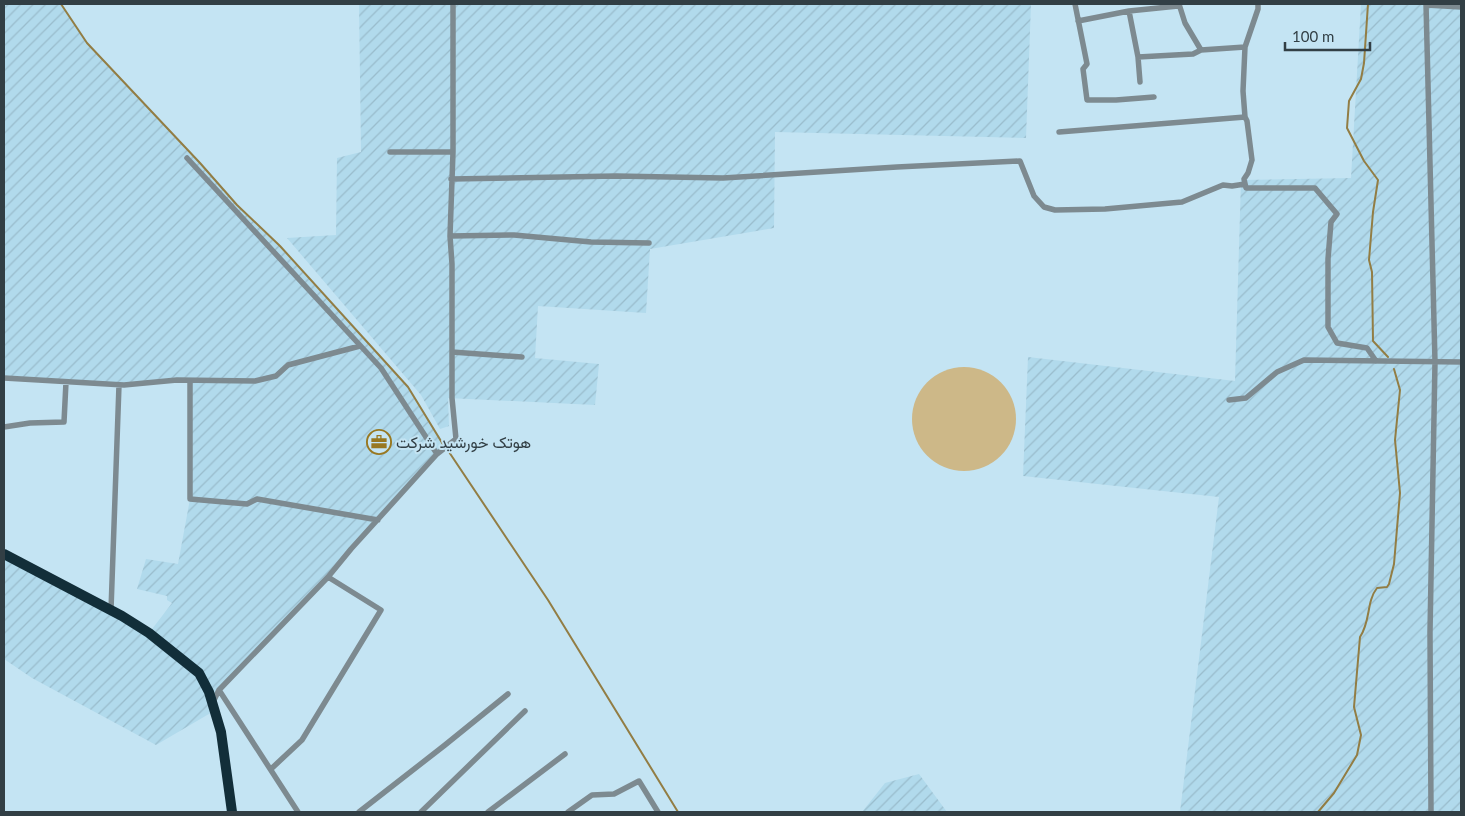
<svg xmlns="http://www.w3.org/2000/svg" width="1465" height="816" font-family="Lato,Vazirmatn,sans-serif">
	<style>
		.industrial { fill: url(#industrial-furrows) }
		.garden { fill: #cdb888 }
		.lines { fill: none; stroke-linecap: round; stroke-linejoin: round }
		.stream { stroke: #927d44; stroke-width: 2 }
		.street { stroke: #7d8a90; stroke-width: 5.5 }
		.highway { stroke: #122e39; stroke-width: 10 }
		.labels { text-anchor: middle; stroke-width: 4; stroke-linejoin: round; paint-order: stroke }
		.poi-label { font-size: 16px; fill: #323f45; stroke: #c4e4f3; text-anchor: start }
	</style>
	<defs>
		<pattern id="industrial-furrows" width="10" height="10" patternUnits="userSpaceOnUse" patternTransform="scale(1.25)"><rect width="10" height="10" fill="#b1daec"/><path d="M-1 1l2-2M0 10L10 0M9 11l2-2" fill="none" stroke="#99bccc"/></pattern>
	</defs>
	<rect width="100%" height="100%" fill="#c4e4f3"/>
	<!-- industrial -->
	<path class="industrial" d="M4 4H61L87 43 200 163 237 205 280 246 408 387 446 447 219 690 214 711 156 745 32 678 4 659V554L149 633 172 603 167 600V596L137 589 146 559 178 564 190 499 189 381 124 385 4 378Z
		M359 4H1031L1026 138 775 132 774 228 650 249 646 313 538 306 535 358 599 364 595 405 448 398 449 426 440 429 421 395 287 238 336 235 337 158 361 152Z
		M1361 4H1436L1461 7V812H1180L1219 497 1023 476 1028 357 1235 381 1241 180 1351 178Z
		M919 774 947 812H862L885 783Z"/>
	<!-- garden -->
	<path class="garden" d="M912 419a52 52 0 1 1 104 0a52 52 0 1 1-104 0Z"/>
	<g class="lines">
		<!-- stream -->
		<path class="stream" d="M61 4 87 43 200 163 237 205 280 246 408 387 444 446
			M1368 4 1364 63 1361 79 1349 101 1347 128 1364 161 1378 180 1373 212 1369 260 1372 272 1373 341 1388 357
			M447 449 548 600 678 812
			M1318 812 1334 793 1357 755 1361 735 1354 707 1360 637C1371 621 1366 602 1377 588L1387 587 1389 584 1394 564 1400 493 1395 440 1400 390 1394 369"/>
		<!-- street -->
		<path class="street" d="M1075 4 1087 64 1083 69 1087 100H1116L1154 97
			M1179 4 1185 23 1201 50
			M1258 4V9L1245 47 1243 91 1245 117 1247 121 1252 160 1248 173 1244 179 1246 188H1315L1337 214 1331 222 1328 259V327L1337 343 1367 348 1376 361
			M1426 4 1435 362 1430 632 1431 812
			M1426 5 1461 7
			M1129 11 1138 57 1140 82
			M1078 21 1129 11 1178 6
			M1138 57 1193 54 1201 50 1245 47
			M1059 132 1245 117
			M390 152H453
			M187 158 381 368 437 454
			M451 179 616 176 723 178 897 167 1020 161 1034 196 1044 207 1055 210 1105 209 1182 202 1223 185 1232 186 1245 184
			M450 236 514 235 591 242 649 243
			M452 352 522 357
			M4 378 124 385 177 380 255 381 276 376 288 365 360 346
			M190 381V499L247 504 257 499 378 520
			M1229 400 1246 398 1277 372 1304 360 1461 362
			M4 427 30 423 64 422 66 382
			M111 610 119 385
			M219 690 298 812
			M212 704 219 690 328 577 351 549 437 454 456 439 452 398V264L450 236 453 152V4
			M271 769 302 740 381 610 328 577
			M359 812 445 745 508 694
			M421 812 525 711
			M488 812 565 754
			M568 812 592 795 614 794 639 781 658 812"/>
		<!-- highway -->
		<path class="highway" d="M4 554 122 616 149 633 199 673 209 692 221 732 232 812"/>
	</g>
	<!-- icons -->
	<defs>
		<symbol id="office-ring" viewBox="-11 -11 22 22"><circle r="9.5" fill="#c4e4f3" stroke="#987821" stroke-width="1.5"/><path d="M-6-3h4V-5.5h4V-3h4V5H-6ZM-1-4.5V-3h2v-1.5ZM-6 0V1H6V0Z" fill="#987821"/></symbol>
	</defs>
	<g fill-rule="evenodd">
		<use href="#office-ring" x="365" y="428" width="28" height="28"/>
	</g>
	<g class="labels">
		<!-- poi labels -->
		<g class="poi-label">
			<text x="396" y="448">هوتک خورشید شرکت</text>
		</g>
	</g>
	<!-- border -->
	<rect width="1465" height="816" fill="none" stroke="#323f45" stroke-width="10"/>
	<!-- scale -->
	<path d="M1285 42v8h85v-8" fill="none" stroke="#323f45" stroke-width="2.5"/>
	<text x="1292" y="42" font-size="15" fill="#323f45" stroke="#c4e4f3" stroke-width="4" paint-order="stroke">100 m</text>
</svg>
